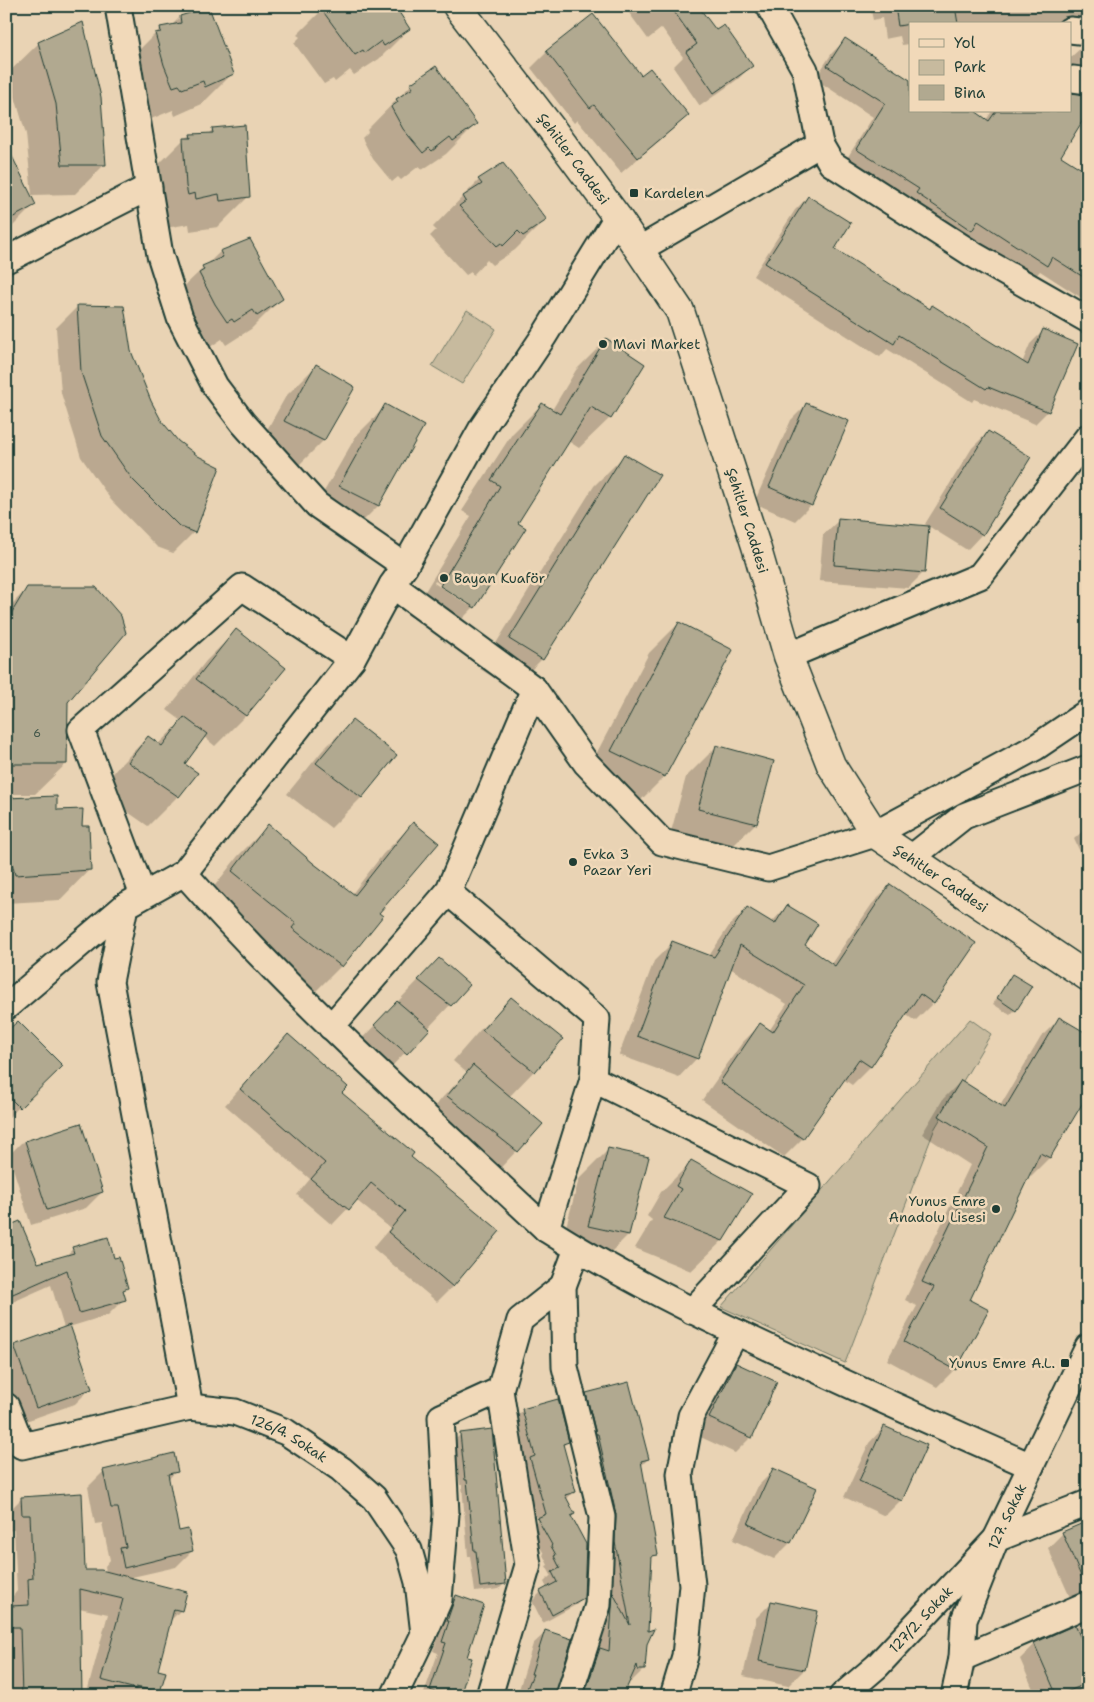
<svg xmlns="http://www.w3.org/2000/svg" width="1094" height="1702" font-family="'Shantell Sans',sans-serif">
	<style>
		.green { fill: #c7ba9e; stroke: #737c69 }
		.shadow { fill: #0003; fill-rule: evenodd }
		.building { fill: #b1a990; stroke: #1f3d34 }
		.lines { fill: none; stroke-linecap: round; stroke-linejoin: round }
		.street-casing { stroke: #1f3d34; stroke-width: 29 }
		.secondary-casing { stroke: #1f3d34; stroke-width: 31 }
		.street { stroke: #f1d9b9; stroke-width: 25 }
		.secondary { stroke: #f1d9b9; stroke-width: 28 }
		.poi-dot { fill: #1f3d34; stroke: #f1d9b9; stroke-width: 2 }
		.labels { text-anchor: middle; stroke-width: 5; stroke-linejoin: round; paint-order: stroke }
		.number-label { font-size: 11px; fill: #44584b }
		.street-label { font-size: 14px; fill: #1f3d34; stroke: #f1d9b9 }
		.poi-label { font-size: 14px; fill: #1f3d34; stroke: #f1d9b9; text-anchor: start }
	</style>
	<rect width="100%" height="100%" fill="#e9d3b4"/>
	<filter id="ink" filterUnits="userSpaceOnUse"><feTurbulence type="fractalNoise" baseFrequency=".02" numOctaves="2"/><feDisplacementMap in="SourceGraphic" scale="10" xChannelSelector="R" yChannelSelector="G"/><feConvolveMatrix kernelMatrix="1 2 1 2 8 2 1 2 1" color-interpolation-filters="sRGB"/></filter>
	<g filter="url(#ink)">
		<!-- green -->
		<path class="green" d="M467 310 496 329 462 384 432 366Z
			M970 1019 991 1034 935 1128 845 1363 721 1307Z"/>
		<!-- shadow -->
		<path class="shadow" d="M326 6 409 29 379 59 354 75 350 70 335 82 333 79 324 84 294 43 300 37 297 35Z
			M624 6H697L716 32 751 66 738 79 700 106 673 67 683 57 662 28 648 39Z
			M870 6H1088V39L1070 24H910V44L902 45 900 36 885 39 882 18 873 20Z
			M593 15 641 77 687 115 671 131 621 173 577 120 574 123 531 68 547 52Z
			M180 17 232 74 202 104 175 116 173 110 151 119 149 114 143 117 131 58 161 28 171 26Z
			M845 40 910 82V111L986 120 992 111H1070L1059 156 1088 174V302L1040 271 1033 279 966 235 958 243 844 163 873 117 815 79 832 53Z
			M39 43 105 164 75 194 32 195 26 134 8 73Z
			M1082 47H1088V88L1070 79V58Z
			M435 68 476 124 446 154 422 170 419 166 401 180 398 177 392 182 373 159 362 138 368 132 367 130 411 85Z
			M213 129 248 197 218 227 190 231 189 224 166 228 154 169 184 139 191 135H207Z
			M6 145 34 205 6 233Z
			M479 180 545 220 515 250 492 265 487 260 473 275 471 272 466 275 430 236 436 230 433 227Z
			M808 197 833 250 929 310 932 307 1022 363 1030 344 1043 331 1048 411 1035 424 974 399 972 402 887 349 880 357 753 276 795 210Z
			M220 252 281 299 251 329 226 345 222 339 204 351 173 297Z
			M77 307 130 352 194 532 173 553 157 547 111 500 81 457 61 393 56 328Z
			M606 340 610 418 579 448 568 441 517 524 474 607 444 637 410 616 471 516 462 511 512 434 542 404 552 410 576 370ZM435 581 468 602V605L434 583Z
			M316 366 353 387 323 441 293 471 255 451 286 396Z
			M807 404 811 505 795 521 754 503 791 420Z
			M386 406 422 426 378 506 348 536 310 516 356 436Z
			M988 432 982 534 967 550 925 524 972 448Z
			M624 456 542 659 512 689 480 669 594 486Z
			M839 520 924 572 908 588 819 581 823 535Z
			M27 589 66 764 35 794H6V610Z
			M679 623 664 777 634 807 582 781 649 653Z
			M236 631 284 668 245 716 215 746 204 737 184 764 178 796 148 826 99 792 118 767 148 737 158 744 182 721 167 710 206 661Z
			M352 721 395 755 361 798 331 828 287 794 322 751Z
			M716 747 756 823 726 853 669 839 686 777Z
			M6 799 56 811 81 827 90 869 60 900 6 903Z
			M413 824 377 913 341 966 311 996 202 902 238 856 268 826 352 894 383 854Z
			M1088 826V869L1074 839Z
			M890 886 933 1003 915 1021 905 1014 870 1067 852 1085 843 1079 802 1139 784 1157 702 1100 742 1043 760 1025 769 1031 787 1004 730 968 697 1058 679 1077 619 1055 654 961 672 943 709 956 729 926 747 908 771 923 787 906 803 946 831 964 872 904Z
			M439 959 450 1005 376 1083 345 1056Z
			M1013 975 1015 1010 1010 1015 993 1004Z
			M511 999 561 1039 534 1071 509 1097 541 1125 487 1182 418 1127 443 1097 467 1073 453 1061 481 1029Z
			M1059 1019 1088 1092 1049 1158 1031 1176 1029 1174 968 1300 987 1311 955 1369 937 1387 887 1360 917 1306 905 1300 970 1165 922 1134 943 1099 961 1081 1000 1106 1041 1037Z
			M6 1034 61 1066 6 1120Z
			M288 1036 341 1093 410 1157 453 1286 437 1302 373 1248 390 1228 356 1200 332 1225 297 1195 310 1179 225 1105Z
			M80 1125 102 1192 86 1208 31 1225 11 1162H6V1158L21 1143Z
			M609 1149 628 1235 598 1265 558 1256 579 1179Z
			M691 1162 750 1194 722 1241 691 1271 635 1248 652 1220 647 1216 661 1192Z
			M6 1228 38 1265 63 1258 73 1249 113 1260 126 1288 122 1292 124 1299 108 1315 69 1327 91 1388 75 1404 20 1423 6 1384V1354L14 1346 64 1328 51 1285 6 1305Z
			M736 1364 751 1437 735 1453 694 1434 720 1380Z
			M587 1394 648 1459 641 1466 656 1554 650 1560 644 1669 631 1682H628L622 1696H576L587 1662 598 1651 601 1607 611 1597 574 1407Z
			M523 1410 567 1442 562 1447 574 1491 566 1500 574 1514 571 1517 583 1597 574 1606 543 1623 532 1601 541 1592 547 1588 544 1582 551 1575 546 1566 548 1565 543 1555 544 1554 529 1528 537 1521 521 1468 526 1463 514 1419Z
			M884 1427 901 1500 885 1516 844 1497 869 1443Z
			M461 1434 505 1583 499 1589 475 1592 470 1556H468L462 1485H460L455 1440Z
			M774 1470 815 1489 790 1543 774 1559 733 1540 758 1486Z
			M104 1471H176L168 1480 178 1532 192 1551 176 1567 128 1578 181 1610 169 1622 156 1671 159 1692 155 1696H86L108 1614 79 1608 81 1696H6V1613L13 1607V1596L17 1591 14 1530 7 1531 6 1514 22 1498 84 1572H106L105 1566 110 1560 102 1523 95 1524 88 1487Z
			M1088 1522V1621L1087 1614 1073 1604 1048 1548 1063 1533Z
			M456 1596 465 1657 458 1696H423L438 1653 433 1651 441 1631 438 1630 447 1606Z
			M772 1602 804 1670 788 1686 743 1676 756 1618Z
			M1088 1621V1696H1036L1020 1659 1035 1644Z
			M546 1632 554 1696H517L533 1644Z"/>
		<!-- building -->
		<path class="building" d="M319 6H395L410 29 384 46 381 41 365 53 363 50 355 55Z
			M670 6H698L716 30 724 25 753 66 714 93 686 52 697 44Z
			M895 6H955L958 24H910L898 26Z
			M209 7 234 74 205 87 203 81 182 89 179 85 173 87 164 65 155 33 161 32 160 27 181 23 180 16Z
			M593 14 641 75 650 68 689 115 638 158 594 105 590 108 546 51Z
			M83 22 101 97 106 165H62L56 104 38 42Z
			M845 38 910 80V111H975L989 121 996 111H1070V93L1088 95V112L1061 156 1088 173V280L1052 257 1047 266 978 221 972 231 916 193 919 189 856 149 885 103 827 66Z
			M436 66 477 124 453 141 450 137 432 151 429 148 423 153 403 129 391 107 398 102 396 99 413 88 410 84Z
			M245 125 250 197 220 201 219 194 196 199 195 193 188 195 186 186 183 138H191L190 134 213 133 212 128Z
			M6 144 36 205 6 221Z
			M503 163 547 220 523 236 518 231 503 246 501 243 497 246 459 206 466 201 463 196 482 184 478 179Z
			M808 196 851 223 835 249 930 309 932 305 1028 365 1043 329 1078 344 1049 412 988 387 986 389 899 335 894 344 765 263Z
			M250 239 283 299 257 316 253 310 234 322 232 319 227 322 215 304 199 273 204 270 202 266 223 257 220 251Z
			M77 305 124 306 131 351 151 401 161 420 178 441 198 456 220 467 195 533 179 526 132 479 102 436 81 372Z
			M606 338 645 364 611 419 591 407 518 523 526 528 475 608 440 586 500 486 491 480 542 403 560 414Z
			M316 364 355 387 324 441 284 421Z
			M806 403 849 421 812 506 769 487Z
			M385 404 424 426 379 506 339 486Z
			M988 431 1031 457 983 535 940 508Z
			M624 454 660 475 543 660 509 639Z
			M838 518 929 526 925 573 834 565Z
			M27 587H96L121 616 126 633 68 702 67 764H6V622Z
			M679 622 733 650 665 777 611 751Z
			M236 629 286 668 246 716 196 679Z
			M184 717 207 734 185 764 198 773 179 797 128 762 148 736 162 746Z
			M352 720 397 755 362 798 316 763Z
			M716 745 774 761 757 824 698 809Z
			M57 796V810L83 809 82 826H89L91 870 15 875 6 839V798Z
			M413 822 439 843 379 913 383 916 342 967 292 928 296 923 232 871 268 824 313 863 355 895Z
			M890 884 976 943 934 1004 920 994 871 1067 859 1059 803 1139 720 1082 760 1023 773 1032 804 985 740 945 698 1059 637 1036 672 941 714 957 747 907 775 924 787 905 818 924 805 945 835 966Z
			M439 958 470 985 451 1006 418 980Z
			M1012 974 1032 986 1016 1011 997 998Z
			M511 997 563 1039 535 1072 482 1030Z
			M397 1001 430 1029 407 1054 374 1025Z
			M1059 1017 1088 1034V1094L1050 1158 1040 1153 970 1300 989 1310 956 1370 904 1342 934 1287 922 1282 988 1147 939 1116 961 1080 1005 1108Z
			M18 1021 63 1066 20 1108 6 1094V1032Z
			M288 1034 348 1087 342 1093 414 1153 411 1157 500 1231 453 1287 388 1232 405 1211 371 1183 349 1210 311 1179 325 1163 240 1089Z
			M473 1065 543 1124 518 1152 447 1096Z
			M81 1123 103 1192 47 1210 25 1141Z
			M608 1148 649 1157 629 1235 588 1226Z
			M691 1160 752 1194 723 1241 664 1218 681 1189 676 1186Z
			M20 1221 38 1263 74 1253 72 1247 108 1237 114 1258 119 1257 128 1288 123 1290 126 1300 79 1313 67 1270 6 1297V1227Z
			M70 1325 92 1389 36 1408 14 1345Z
			M736 1363 777 1382 752 1438 709 1418Z
			M629 1382 649 1459 641 1461 658 1555 652 1556 648 1631 654 1629 647 1644 645 1670H638L637 1665 623 1696H584L600 1648 609 1651 613 1593 630 1625 615 1542 616 1514 598 1434H596L586 1393Z
			M558 1399 569 1442 563 1444 576 1492 565 1495 575 1514 571 1516 586 1544 584 1598 552 1615 540 1591 557 1582 552 1572 560 1568 554 1556 556 1555 551 1546 552 1545 537 1518 546 1514 530 1458 535 1456 522 1409Z
			M884 1426 927 1445 902 1501 859 1481Z
			M492 1429 506 1584 480 1587 476 1551H474L467 1480H465L460 1433Z
			M174 1453 178 1472 168 1474 179 1531 188 1529 193 1551 124 1568 120 1548 126 1547 118 1508H111L103 1470Z
			M773 1468 817 1488 791 1543 748 1524Z
			M82 1493 85 1570H101L187 1592 182 1611 174 1609 158 1670 166 1672 160 1692 136 1687V1689L101 1680 123 1599 80 1589 82 1696H22L20 1627H12L11 1606 29 1605 28 1579 33 1578 30 1515H22L21 1497Z
			M1088 1521V1590H1087L1062 1532Z
			M456 1595 484 1605 467 1657 472 1658 460 1696H448L430 1690 446 1643 442 1642 449 1621H447Z
			M771 1601 818 1611 805 1670 759 1661Z
			M1075 1625 1088 1654V1683L1057 1696 1034 1643Z
			M545 1630 572 1639 555 1696H524L533 1674H531Z"/>
		<g class="lines">
			<defs>
				<g id="street">
					<path d="M118 6 160 255 180 318 215 386 243 423 317 505 405 566"/>
					<path d="M1070 30 1088 32"/>
					<path d="M1073 79 1088 81"/>
					<path d="M820 144 831 163 974 255 1088 320"/>
					<path d="M617 217 544 336 482 428 405 566 392 585 352 659 184 873C296 1000 423 1113 546 1229 613 1272 685 1308 757 1342 848 1385 939 1426 1031 1466"/>
					<path d="M640 249 820 144 805 70 769 6"/>
					<path d="M6 260 149 187"/>
					<path d="M392 585 534 689 586 763 662 842 768 868 875 834 1036 747 1088 712"/>
					<path d="M788 656 980 576 1088 437"/>
					<path d="M911 858 964 816 1088 768"/>
					<path d="M184 873 125 906 110 982 190 1407"/>
					<path d="M448 892 597 1019 593 1079 546 1229"/>
					<path d="M143 895 81 730 242 587 352 659"/>
					<path d="M6 1007 125 906"/>
					<path d="M331 1027 448 892 534 689"/>
					<path d="M593 1079 808 1186 692 1311"/>
					<path id="s1" d="M6 1406 22 1446 190 1407 235 1412 286 1432 341 1469 374 1498 409 1550 418 1582 424 1634 394 1696"/>
					<path d="M424 1634 439 1600 446 1514 441 1417 500 1390"/>
					<path d="M962 1658 1088 1604"/>
					<path d="M489 1696 528 1565 500 1390 520 1320 563 1286"/>
					<path d="M569 1696 598 1605 602 1517 565 1367 563 1286 577 1249"/>
					<path d="M673 1696 685 1656 692 1585 680 1474 691 1416 736 1332"/>
					<path id="s2" d="M842 1696 877 1666 996 1539 1088 1503"/>
					<path id="s3" d="M954 1696 962 1658 964 1620 996 1539 1088 1347"/>
				</g>
				<g id="secondary">
					<path id="s4" d="M457 6 551 128 617 217 680 311 756 546 788 656 831 765 875 834 1088 977"/>
				</g>
			</defs>
			<!-- street casing -->
			<use href="#street" class="street-casing"/>
			<!-- secondary casing -->
			<use href="#secondary" class="secondary-casing"/>
			<!-- street -->
			<use href="#street" class="street"/>
			<!-- secondary -->
			<use href="#secondary" class="secondary"/>
		</g>
	</g>
	<!-- markers -->
	<g class="poi-dot">
		<rect x="629" y="188" width="10" height="10" rx="2.5"/>
		<circle cx="603" cy="344" r="5"/>
		<circle cx="444" cy="578" r="5"/>
		<circle cx="573" cy="862" r="5"/>
		<circle cx="996" cy="1209" r="5"/>
		<rect x="1060" y="1358" width="10" height="10" rx="2.5"/>
	</g>
	<g class="labels">
		<!-- number labels -->
		<g class="number-label">
			<text x="37" y="737">6</text>
		</g>
		<!-- street labels -->
		<g class="street-label">
			<text dy="5" stroke="none"><textPath href="#s4" startOffset="192">Şehitler Caddesi</textPath></text>
			<text dy="5" stroke="none"><textPath href="#s4" startOffset="598">Şehitler Caddesi</textPath></text>
			<text dy="5" stroke="none"><textPath href="#s4" startOffset="1018">Şehitler Caddesi</textPath></text>
			<text dy="5" stroke="none"><textPath href="#s1" startOffset="321">126/4. Sokak</textPath></text>
			<text dy="5" stroke="none"><textPath href="#s3" startOffset="189">127. Sokak</textPath></text>
			<text dy="5" stroke="none"><textPath href="#s2" startOffset="110">127/2. Sokak</textPath></text>
		</g>
		<!-- poi labels -->
		<g class="poi-label">
			<text x="644" y="198">Kardelen</text>
			<text x="613" y="349">Mavi Market</text>
			<text x="454" y="583">Bayan Kuaför</text>
			<text x="583" y="859">Evka 3<tspan x="583" dy="16">Pazar Yeri</tspan></text>
			<text x="986" y="1206" text-anchor="end">Yunus Emre<tspan x="986" dy="16">Anadolu Lisesi</tspan></text>
			<text x="1055" y="1368" text-anchor="end">Yunus Emre A.L.</text>
		</g>
	</g>
	<!-- margin -->
	<rect width="1094" height="1702" fill="none" stroke="#f1d9b9" stroke-width="25"/>
	<rect x="12" y="12" width="1069" height="1677" fill="none" stroke="#1f3d34" stroke-width="2" filter="url(#ink)"/>
	<!-- legend -->
	<rect x="909" y="22" width="162" height="90" fill="#f1d9b9" stroke="#9d9b84"/>
	<rect x="919" y="39" width="25" height="8" fill="#f1d9b9" stroke="#9d9b84"/>
	<text x="954" y="48" font-size="15" fill="#1f3d34">Yol</text>
	<rect x="919" y="60" width="25" height="15" fill="#c7ba9e" stroke="#9d9b84"/>
	<text x="954" y="72" font-size="15" fill="#1f3d34">Park</text>
	<rect x="919" y="85" width="25" height="15" fill="#b1a990" stroke="#9d9b84"/>
	<text x="954" y="98" font-size="15" fill="#1f3d34">Bina</text>
</svg>
